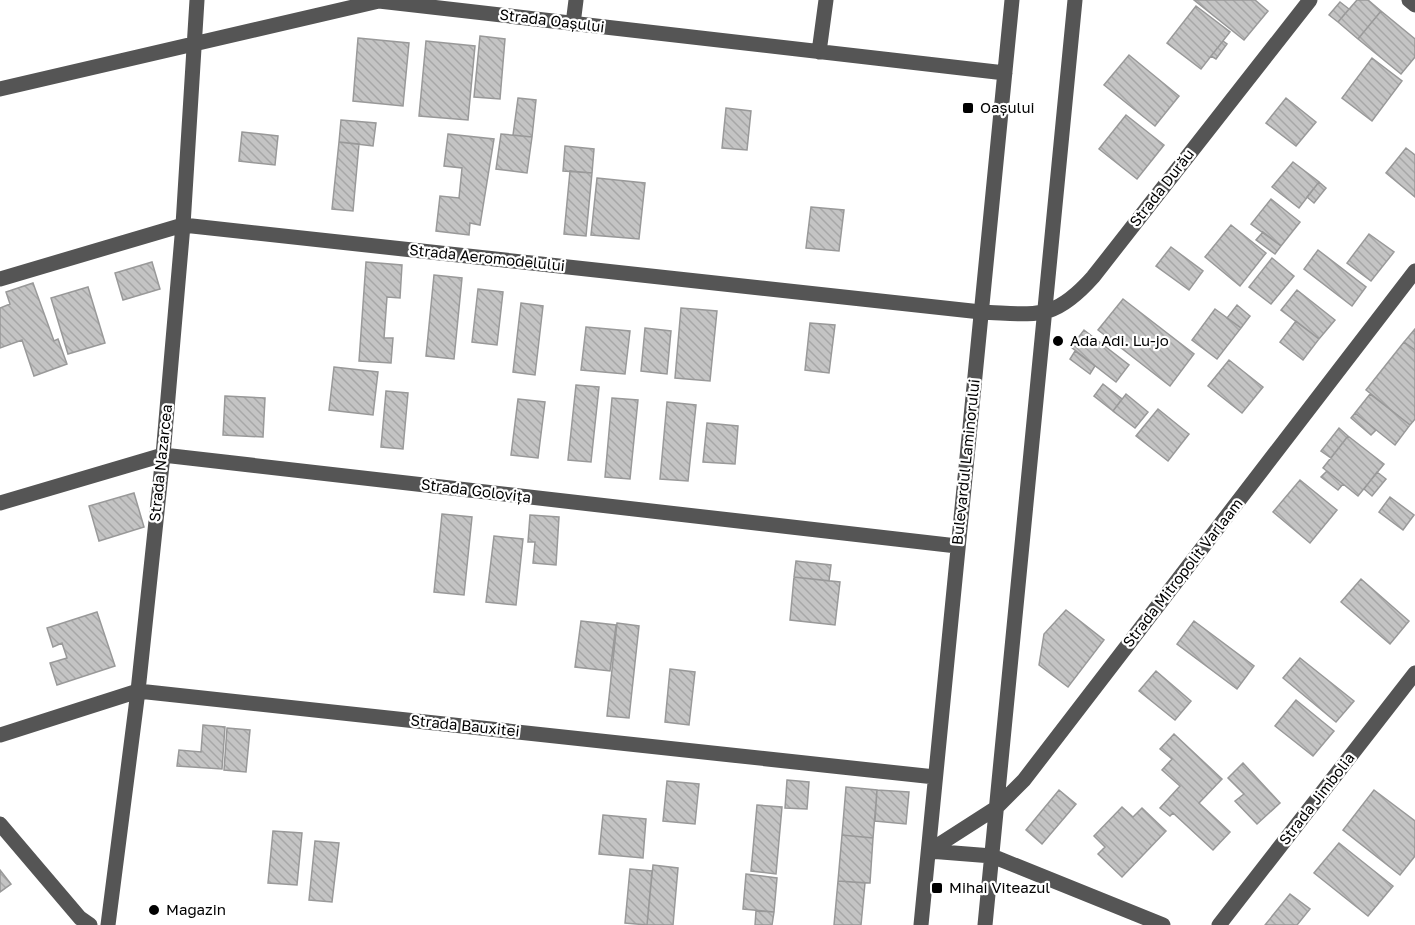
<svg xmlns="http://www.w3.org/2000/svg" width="1415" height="925" font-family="'Golos Text',sans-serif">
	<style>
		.building { fill: url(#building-back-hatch); stroke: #999; stroke-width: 1.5 }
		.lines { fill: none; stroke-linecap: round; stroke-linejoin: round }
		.minor { stroke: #555; stroke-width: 15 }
		.poi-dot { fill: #000; stroke: #fff; stroke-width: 2 }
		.labels { text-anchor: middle; stroke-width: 4.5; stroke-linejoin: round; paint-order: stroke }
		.street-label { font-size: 15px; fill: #000; stroke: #fff }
		.poi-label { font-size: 15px; fill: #000; stroke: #fff; text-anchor: start }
	</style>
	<defs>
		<pattern id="building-back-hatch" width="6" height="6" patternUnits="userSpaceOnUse" patternTransform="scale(1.5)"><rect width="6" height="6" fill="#c4c4c4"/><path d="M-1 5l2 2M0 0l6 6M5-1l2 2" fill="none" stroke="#a7a7a7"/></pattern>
	</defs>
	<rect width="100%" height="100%" fill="#fff"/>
	<!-- building -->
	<path class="building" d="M1194 0H1255L1268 11 1244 40Z
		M1357 0H1368L1381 11 1358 39 1338 22Z
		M1340 2 1349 9 1338 22 1329 15Z
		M1196 6 1230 32 1201 69 1167 43Z
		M1381 11 1415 39V57L1401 74 1358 39Z
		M480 36 505 39 500 99 474 97Z
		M358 38 409 43 403 106 353 101Z
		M426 41 475 46 468 120 419 116Z
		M1223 41 1227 44 1216 59 1211 56Z
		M1129 55 1179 96 1155 126 1104 85Z
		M1372 58 1402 81 1372 121 1342 98Z
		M518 98 536 100 532 137 513 135Z
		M1286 98 1316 122 1296 146 1266 123Z
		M726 108 751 111 747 150 722 148Z
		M1126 115 1164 145 1137 179 1099 149Z
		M341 120 376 123 373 146 339 142Z
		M242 132 278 136 275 165 239 161Z
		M448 134 494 139 480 225 470 223 469 235 436 231 440 196 459 198 462 168 444 166Z
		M501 134 532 137 527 173 496 169Z
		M339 142 359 144 353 211 332 209Z
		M565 146 594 149 592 173 563 171Z
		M1406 148 1415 155V197L1386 173Z
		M1293 162 1319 182 1299 208 1272 187Z
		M570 171 592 173 586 236 564 234Z
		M597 178 645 183 639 239 591 235Z
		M1319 182 1326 188 1314 203 1307 197Z
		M1271 199 1300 222 1281 246 1251 224Z
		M811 207 844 210 839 251 806 248Z
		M1231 225 1266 253 1240 286 1205 257Z
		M1263 232 1281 246 1275 254 1256 240Z
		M1369 234 1394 252 1371 281 1347 263Z
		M1171 247 1203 271 1189 290 1156 266Z
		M1318 250 1366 287 1352 306 1304 269Z
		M1272 258 1294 276 1271 304 1249 287Z
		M152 262 160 289 123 300 115 273Z
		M366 262 402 265 400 298 387 297 384 338H393L391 363 359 361Z
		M434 275 462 278 454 359 426 356Z
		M33 283 54 341 58 339 67 364 34 376 22 340 0 348V308L10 304 6 292Z
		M88 287 105 343 68 354 51 298Z
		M478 289 503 292 497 345 472 342Z
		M1297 290 1335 320 1319 339 1281 310Z
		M1123 299 1194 354 1170 386 1098 330Z
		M521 303 543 306 535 375 513 372Z
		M1237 305 1250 316 1241 328 1227 318Z
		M681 308 717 311 710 381 675 378Z
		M1215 309 1241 328 1217 359 1192 340Z
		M1296 321 1319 339 1303 360 1280 342Z
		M810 323 835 325 829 373 805 370Z
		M586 327 630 331 625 374 581 370Z
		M645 328 671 331 667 374 641 371Z
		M1415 329V350L1404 342Z
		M1084 330 1129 365 1116 382 1071 347Z
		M1404 342 1415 350V419L1410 425 1366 390Z
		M1075 351 1095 366 1090 374 1070 359Z
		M1229 360 1263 387 1242 413 1208 386Z
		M334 367 378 372 373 415 329 410Z
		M1103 384 1122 399 1113 411 1094 396Z
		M576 385 599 387 591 462 568 460Z
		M386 391 408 393 403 449 381 447Z
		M1126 394 1148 412 1135 428 1113 411Z
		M1370 394 1410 425 1395 445 1355 413Z
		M225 396 265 398 263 437 223 435Z
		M612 398 638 400 630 479 605 477Z
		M518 399 545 402 538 458 511 455Z
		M667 402 696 405 688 481 660 479Z
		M1158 409 1189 434 1168 461 1136 436Z
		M1355 413 1376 430 1371 435 1351 418Z
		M707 423 738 426 735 464 703 462Z
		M1339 428 1348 436 1331 458 1321 451Z
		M1348 436 1384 464 1358 496 1323 468Z
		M1327 471 1343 484 1338 490 1321 477Z
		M1377 472 1386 479 1372 496 1364 489Z
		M1300 480 1337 510 1310 543 1273 512Z
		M134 493 144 527 99 541 89 506Z
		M1390 497 1414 515 1403 530 1379 512Z
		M442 514 472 517 464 595 434 592Z
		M530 515 559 517 556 565 533 563 535 542H528Z
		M494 536 523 539 516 605 486 602Z
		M796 561 831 565 829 581 794 577Z
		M794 577 840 582 835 625 790 620Z
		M1361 579 1409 621 1390 644 1341 602Z
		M1066 610 1104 640 1068 687 1039 665 1044 634Z
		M97 612 115 666 57 685 50 663 67 658 62 643 53 647 47 628Z
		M581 621 616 625 610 671 575 667Z
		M1194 621 1254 666 1237 689 1177 644Z
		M617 623 639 626 629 718 607 716Z
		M1300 658 1354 701 1336 722 1283 678Z
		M670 669 695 672 689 725 665 722Z
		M1156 671 1191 701 1175 720 1139 691Z
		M1296 700 1334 731 1313 756 1275 726Z
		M203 725 225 727 222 769 177 766 179 750 201 752Z
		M227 728 250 730 246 772 224 770Z
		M1174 734 1222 779 1199 803 1230 832 1213 850 1173 813 1170 816 1160 808 1180 786 1162 770 1172 759 1160 749Z
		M1243 763 1280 803 1257 824 1235 801 1244 794 1228 778Z
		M787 780 809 782 807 809 785 808Z
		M667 781 699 784 695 824 663 821Z
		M846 787 877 790 873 838 842 835Z
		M877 790 909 792 906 824 875 821Z
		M1059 790 1076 804 1042 844 1026 830Z
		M1374 790 1415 821V856L1400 875 1343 830Z
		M757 805 782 807 776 874 751 871Z
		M1122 807 1133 817 1142 808 1166 831 1122 877 1098 854 1105 847 1094 836Z
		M603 815 646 819 643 858 599 854Z
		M273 831 302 833 297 885 268 883Z
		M842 835 873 838 870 883 838 881Z
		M315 841 339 843 332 902 309 900Z
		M1339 843 1393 886 1368 916 1314 873Z
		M653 865 678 868 673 925H647Z
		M630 869 652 871 647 925 625 923Z
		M0 870 11 884 0 892Z
		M746 874 777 878 774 912 743 909Z
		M838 881 865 883 861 925H834Z
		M1290 894 1310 909 1297 925H1265Z
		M756 911 774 912 772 925H755Z"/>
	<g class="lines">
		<!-- minor -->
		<path class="minor" d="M1409 0 1415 5
			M573 24 576 0
			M819 52 826 0
			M0 89 379 1 1005 73
			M0 279 183 225 981 312C1036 314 1053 322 1093 277L1310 0
			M0 503 163 455 957 546
			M0 735 138 691 935 777
			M0 824 80 918 90 925
			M929 851 996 808 1024 780 1415 271
			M929 851 992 856 1163 925
			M108 925 138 691 163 455 183 225 197 0
			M921 925 1012 0
			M985 925 1075 0
			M1219 925 1415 673"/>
	</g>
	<!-- markers -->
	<g class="poi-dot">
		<rect x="962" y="102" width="12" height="12" rx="3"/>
		<circle cx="1058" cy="341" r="6"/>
		<rect x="931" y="882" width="12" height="12" rx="3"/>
		<circle cx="154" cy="910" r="6"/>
	</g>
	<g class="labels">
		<!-- street labels -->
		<g class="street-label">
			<text transform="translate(552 21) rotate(7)" y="5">Strada Oașului</text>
			<text transform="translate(1162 188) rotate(-52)" y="5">Strada Durău</text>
			<text transform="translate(487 258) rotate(6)" y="5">Strada Aeromodelului</text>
			<text transform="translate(966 462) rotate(-84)" y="5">Bulevardul Laminorului</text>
			<text transform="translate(161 463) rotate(-84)" y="5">Strada Nazarcea</text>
			<text transform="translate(476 491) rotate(7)" y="5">Strada Golovița</text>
			<text transform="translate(1183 573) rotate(-52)" y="5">Strada Mitropolit Varlaam</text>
			<text transform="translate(465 726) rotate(6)" y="5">Strada Bauxitei</text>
			<text transform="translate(1317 799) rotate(-52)" y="5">Strada Jimbolia</text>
		</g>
		<!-- poi labels -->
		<g class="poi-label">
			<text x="980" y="113">Oașului</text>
			<text x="1070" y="346">Ada Adi. Lu-jo</text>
			<text x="949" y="893">Mihai Viteazul</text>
			<text x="166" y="915">Magazin</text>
		</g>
	</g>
</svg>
